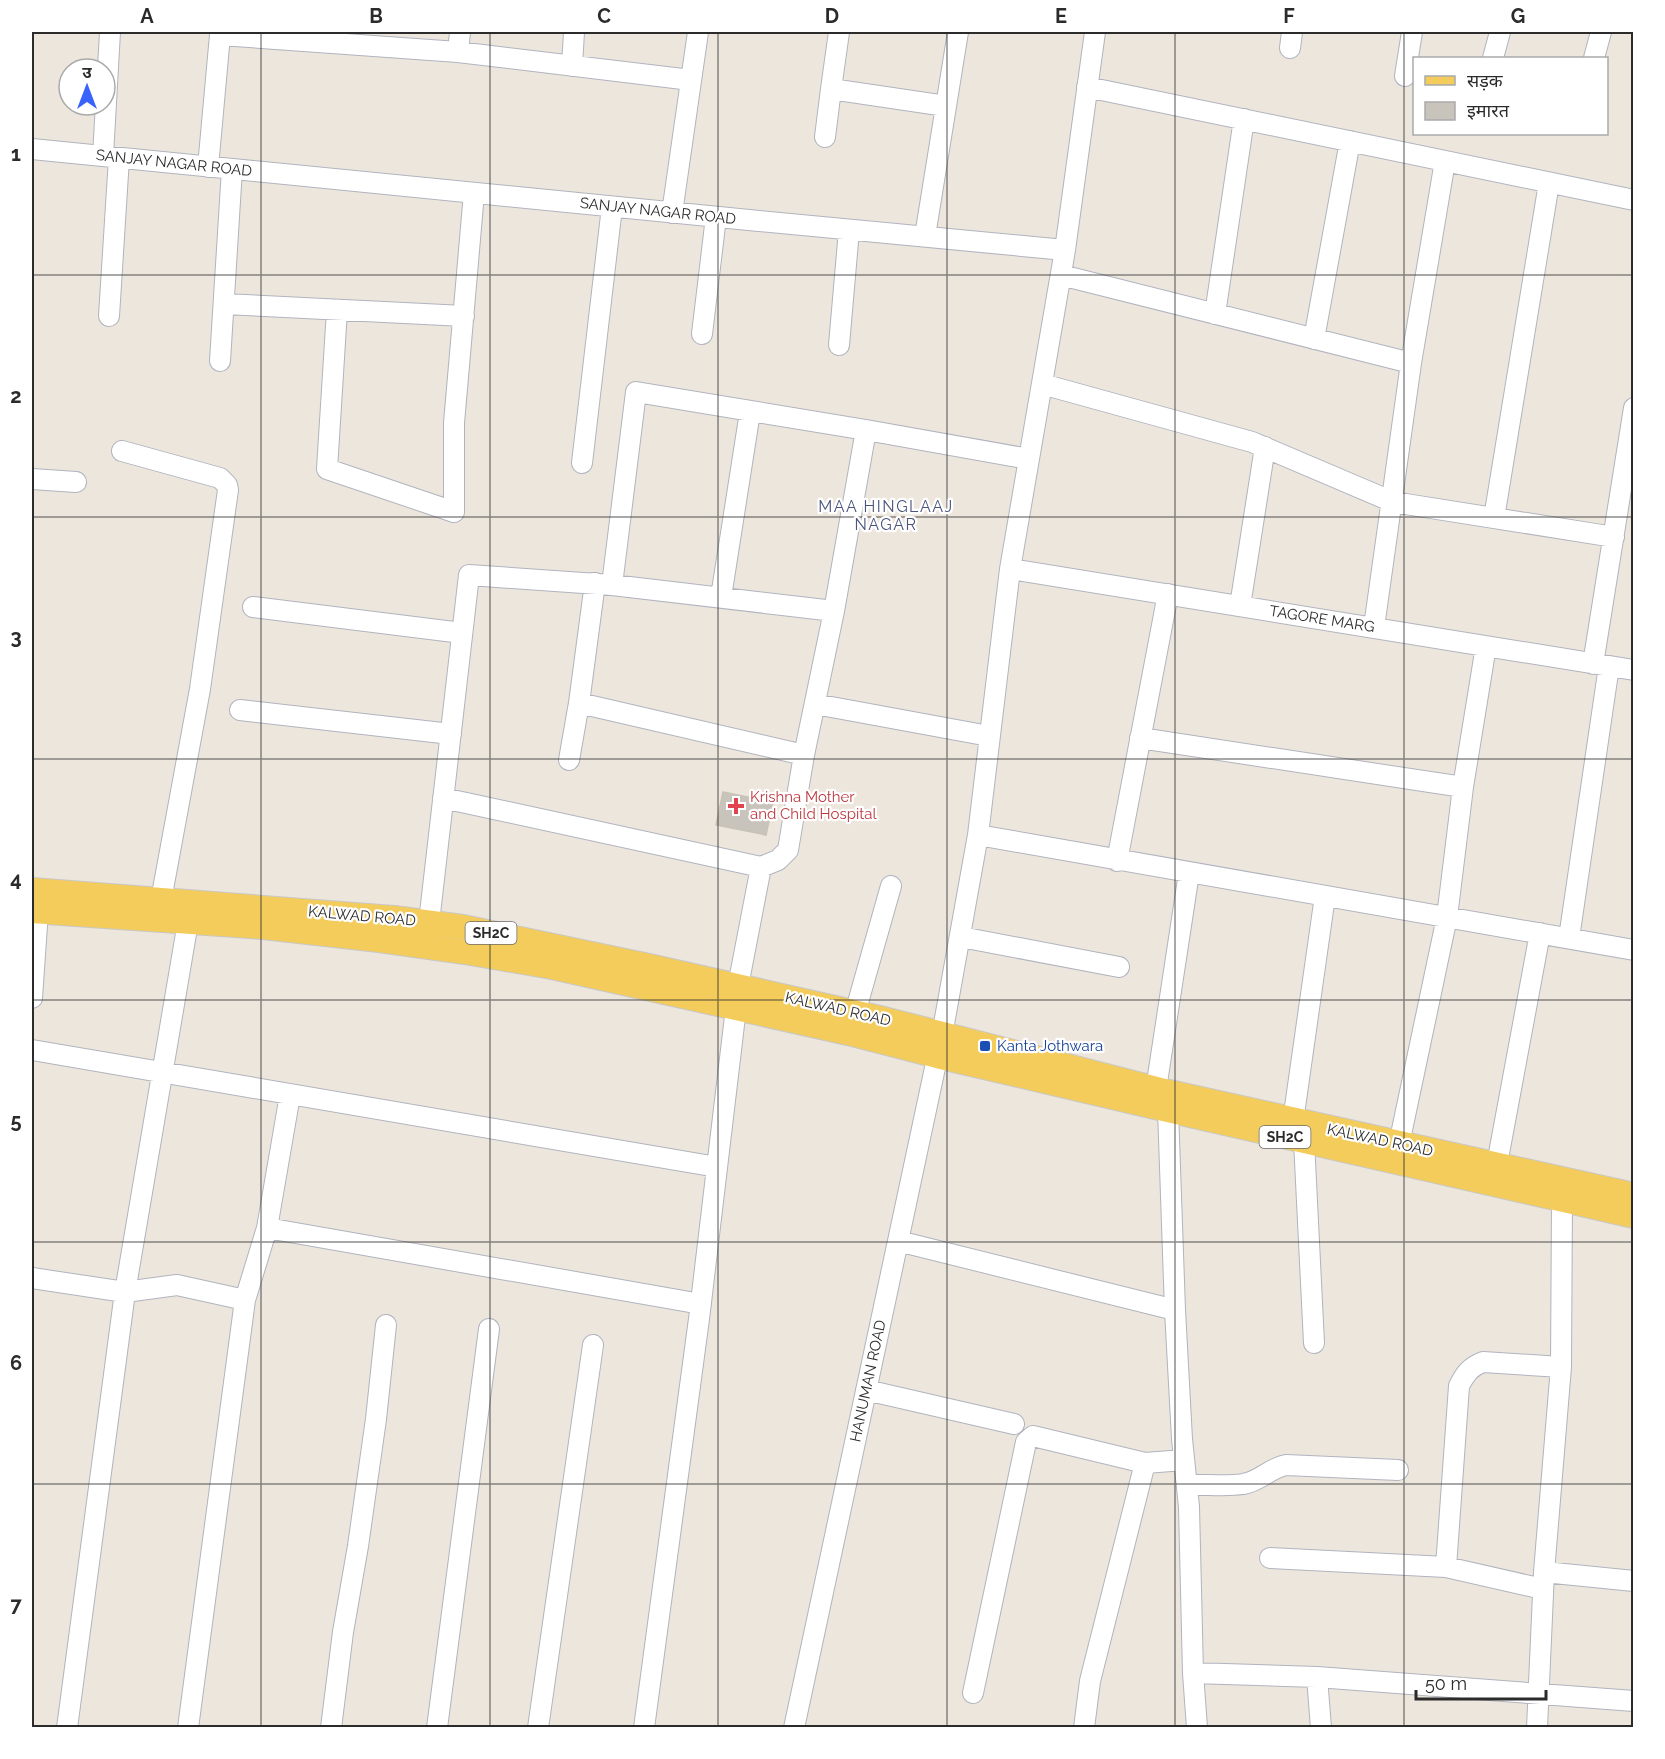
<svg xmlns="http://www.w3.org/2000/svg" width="1665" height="1759" font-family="Raleway,'Noto Sans Devanagari',sans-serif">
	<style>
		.building { fill: #c9c4bb; stroke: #c9c2b6; stroke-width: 1.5 }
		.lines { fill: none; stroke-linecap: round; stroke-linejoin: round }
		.minor-casing { stroke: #b1b4bf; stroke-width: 22 }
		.major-casing { stroke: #c8c8c8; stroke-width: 26 }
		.minor { stroke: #fff; stroke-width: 20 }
		.major { stroke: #f3cc5c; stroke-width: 24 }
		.grid { fill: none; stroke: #2b2b2b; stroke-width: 1.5; stroke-opacity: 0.55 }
		.health-dot { fill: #e0444e; stroke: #fff; stroke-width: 2 }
		.transit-dot { fill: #1a4fb4; stroke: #fff; stroke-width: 2 }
		.labels { text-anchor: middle; stroke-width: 4.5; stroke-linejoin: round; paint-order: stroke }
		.shield { fill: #fff; stroke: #6b6b6b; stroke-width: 1.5 }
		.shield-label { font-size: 14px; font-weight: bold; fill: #2b2b2b }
		.street-label { font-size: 15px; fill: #2b2b2b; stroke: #fff }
		.health-label { font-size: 15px; fill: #be3a42; stroke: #fff; text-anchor: start }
		.transit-label { font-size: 15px; fill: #164399; stroke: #fff; text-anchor: start }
		.neighbourhood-label { font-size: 16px; letter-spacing: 1.5px; fill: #4a547d; stroke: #fff }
		.neatline { fill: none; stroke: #2b2b2b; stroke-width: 2 }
		.grid-label { font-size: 20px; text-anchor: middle; font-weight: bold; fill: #2b2b2b }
	</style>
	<rect width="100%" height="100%" fill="#ede6dd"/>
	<!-- building -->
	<path class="building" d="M723 792 773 802 766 835 716 825Z"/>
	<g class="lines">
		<defs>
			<path id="minor" d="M839 32 831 89 946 106
				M1290 48 1292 32
				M458 52 460 32
				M1493 58 1500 32
				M1594 58 1601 32
				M572 66 574 32
				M1405 76 1412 32
				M1087 87 1634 200
				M825 137 831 89
				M32 149 759 221 1065 250 1095 32
				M103 156 110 32
				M208 167 220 35 458 52 691 80
				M672 213 698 32
				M925 236 958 32
				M1061 275 1411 363
				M224 304 464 316
				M337 310 327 469 454 512V423L474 193
				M1215 314 1244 119
				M109 316 119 158
				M702 334 716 217
				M1314 339 1350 141
				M839 345 849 230
				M220 361 232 169
				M1042 384 1252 442 1393 502 1614 537
				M122 451 220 478 227 485 228 490 200 689 161 900
				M582 463 612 207
				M32 479 76 482
				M1494 518 1549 183
				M1010 569 1634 670
				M612 585 636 392 866 430
				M721 597 750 412
				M1240 606 1265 447
				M253 607 462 633
				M1374 627 1411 363 1445 161
				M1593 664 1634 408
				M579 703 804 755
				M815 704 989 736
				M240 710 451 734
				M1140 738 1463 787
				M569 760 579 703 595 583
				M443 798 761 867 778 860 788 850 804 755 834 611 866 430 1029 459
				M978 835 1634 950
				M1117 861 1168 594
				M429 922 469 575 612 585 834 611
				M961 937 1119 967
				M1569 938 1609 666
				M738 986 761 867
				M32 998 38 911
				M855 1013 891 886
				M32 1050 717 1167
				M1156 1089 1189 873
				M1168 1110 1175 1310 1182 1439 1189 1507 1193 1673 1197 1728
				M1293 1121 1325 896
				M1304 1141 1314 1343
				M1399 1144 1447 917 1463 787 1486 646
				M1497 1164 1540 933
				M267 1228 701 1304
				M898 1241 1175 1310
				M32 1278 125 1292 177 1285 245 1300
				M866 1390 1014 1424
				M1187 1485C1205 1484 1225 1487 1243 1484 1259 1482 1270 1468 1286 1465L1398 1470
				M1270 1558 1446 1567 1543 1589
				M1446 1567 1459 1386C1465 1374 1470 1367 1483 1362L1561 1367
				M1544 1572 1634 1581
				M1193 1673 1317 1677 1634 1701
				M1317 1677 1321 1728
				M973 1693 1026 1442 1033 1436 1145 1463
				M67 1728 125 1292 188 922
				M188 1728 245 1300 267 1228 290 1095
				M331 1728 343 1632 358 1546 376 1419 386 1325
				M437 1728 489 1329
				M538 1728 593 1345
				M644 1728 699 1319 736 1008
				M794 1728 942 1035 978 835 1010 569 1065 250
				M1084 1728 1090 1681 1145 1463 1184 1460
				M1537 1728 1544 1572 1561 1367 1562 1200"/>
			<path id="major" d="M32 890 394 918 463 927 649 966 884 1019 1169 1092 1634 1195
				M32 911 263 927 379 940 465 952 552 967 848 1033 937 1056 1168 1110 1634 1216"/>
		</defs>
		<!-- minor casing -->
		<use href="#minor" class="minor-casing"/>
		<!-- major casing -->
		<use href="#major" class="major-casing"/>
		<!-- minor -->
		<use href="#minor" class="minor"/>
		<!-- major -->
		<use href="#major" class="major"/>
	</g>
	<!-- grid -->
	<path class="grid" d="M261 32V1728M490 32V1728M718 32V1728M947 32V1728M1175 32V1728M1404 32V1728M32 275H1634M32 517H1634M32 759H1634M32 1000H1634M32 1242H1634M32 1484H1634"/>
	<!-- markers -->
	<path class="health-dot" d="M733 797h6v6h6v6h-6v6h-6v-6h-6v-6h6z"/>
	<rect class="transit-dot" x="979" y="1040" width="12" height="12" rx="3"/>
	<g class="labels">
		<!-- shield labels -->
		<g class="shield">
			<rect x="465.5" y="922" width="51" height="22" rx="4.5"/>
			<rect x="1259.5" y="1126" width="51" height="22" rx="4.5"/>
		</g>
		<g class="shield-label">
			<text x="491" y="938">SH2C</text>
			<text x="1285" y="1142">SH2C</text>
		</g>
		<!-- street labels -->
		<g class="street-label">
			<text transform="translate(174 163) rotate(6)" y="5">SANJAY NAGAR ROAD</text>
			<text transform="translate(658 211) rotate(6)" y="5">SANJAY NAGAR ROAD</text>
			<text transform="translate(1322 619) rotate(9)" y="5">TAGORE MARG</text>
			<text transform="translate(362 916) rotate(5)" y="5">KALWAD ROAD</text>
			<text transform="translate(838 1009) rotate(13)" y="5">KALWAD ROAD</text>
			<text transform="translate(1380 1140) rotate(12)" y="5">KALWAD ROAD</text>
			<text transform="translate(868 1381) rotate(-78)" y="5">HANUMAN ROAD</text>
		</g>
		<!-- health labels -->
		<g class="health-label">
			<text x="750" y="802">Krishna Mother<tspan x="750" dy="17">and Child Hospital</tspan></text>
		</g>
		<!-- transit labels -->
		<g class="transit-label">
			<text x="997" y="1051">Kanta Jothwara</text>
		</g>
		<!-- neighbourhood labels -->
		<g class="neighbourhood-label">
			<text x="886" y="512">MAA HINGLAAJ<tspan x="886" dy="18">NAGAR</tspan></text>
		</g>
	</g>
	<!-- border -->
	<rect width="1665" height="1759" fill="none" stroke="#ffffff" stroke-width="66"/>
	<!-- legend -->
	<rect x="1413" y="57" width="195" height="78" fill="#ffffff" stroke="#aaaaaa" stroke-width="1.5"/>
	<rect x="1425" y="76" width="30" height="9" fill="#f3cc5c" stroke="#aaaaaa" stroke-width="1.5"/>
	<text x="1467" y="87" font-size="18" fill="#2b2b2b">सड़क</text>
	<rect x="1425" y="102" width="30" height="18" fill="#c9c4bb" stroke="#aaaaaa" stroke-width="1.5"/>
	<text x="1467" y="117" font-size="18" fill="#2b2b2b">इमारत</text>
	<!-- north arrow -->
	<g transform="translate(87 87)"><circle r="28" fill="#ffffff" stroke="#aaaaaa" stroke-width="1.5"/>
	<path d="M0-4.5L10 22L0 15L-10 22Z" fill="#3a63fd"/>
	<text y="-9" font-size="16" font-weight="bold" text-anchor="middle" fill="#2b2b2b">उ</text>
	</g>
	<!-- scale -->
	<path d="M1416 1690v9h130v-9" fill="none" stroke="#2b2b2b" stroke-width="3"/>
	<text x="1425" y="1690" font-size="18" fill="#2b2b2b" stroke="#ffffff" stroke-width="4.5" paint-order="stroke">50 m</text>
	<rect x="33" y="33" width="1599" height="1693" class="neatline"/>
	<g class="grid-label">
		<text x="147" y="23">A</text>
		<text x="376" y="23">B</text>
		<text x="604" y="23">C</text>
		<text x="832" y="23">D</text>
		<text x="1061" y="23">E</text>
		<text x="1289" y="23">F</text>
		<text x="1518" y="23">G</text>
		<text x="16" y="161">1</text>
		<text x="16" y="403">2</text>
		<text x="16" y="644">3</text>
		<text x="16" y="886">4</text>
		<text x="16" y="1128">5</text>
		<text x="16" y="1370">6</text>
		<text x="16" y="1612">7</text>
	</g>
</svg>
